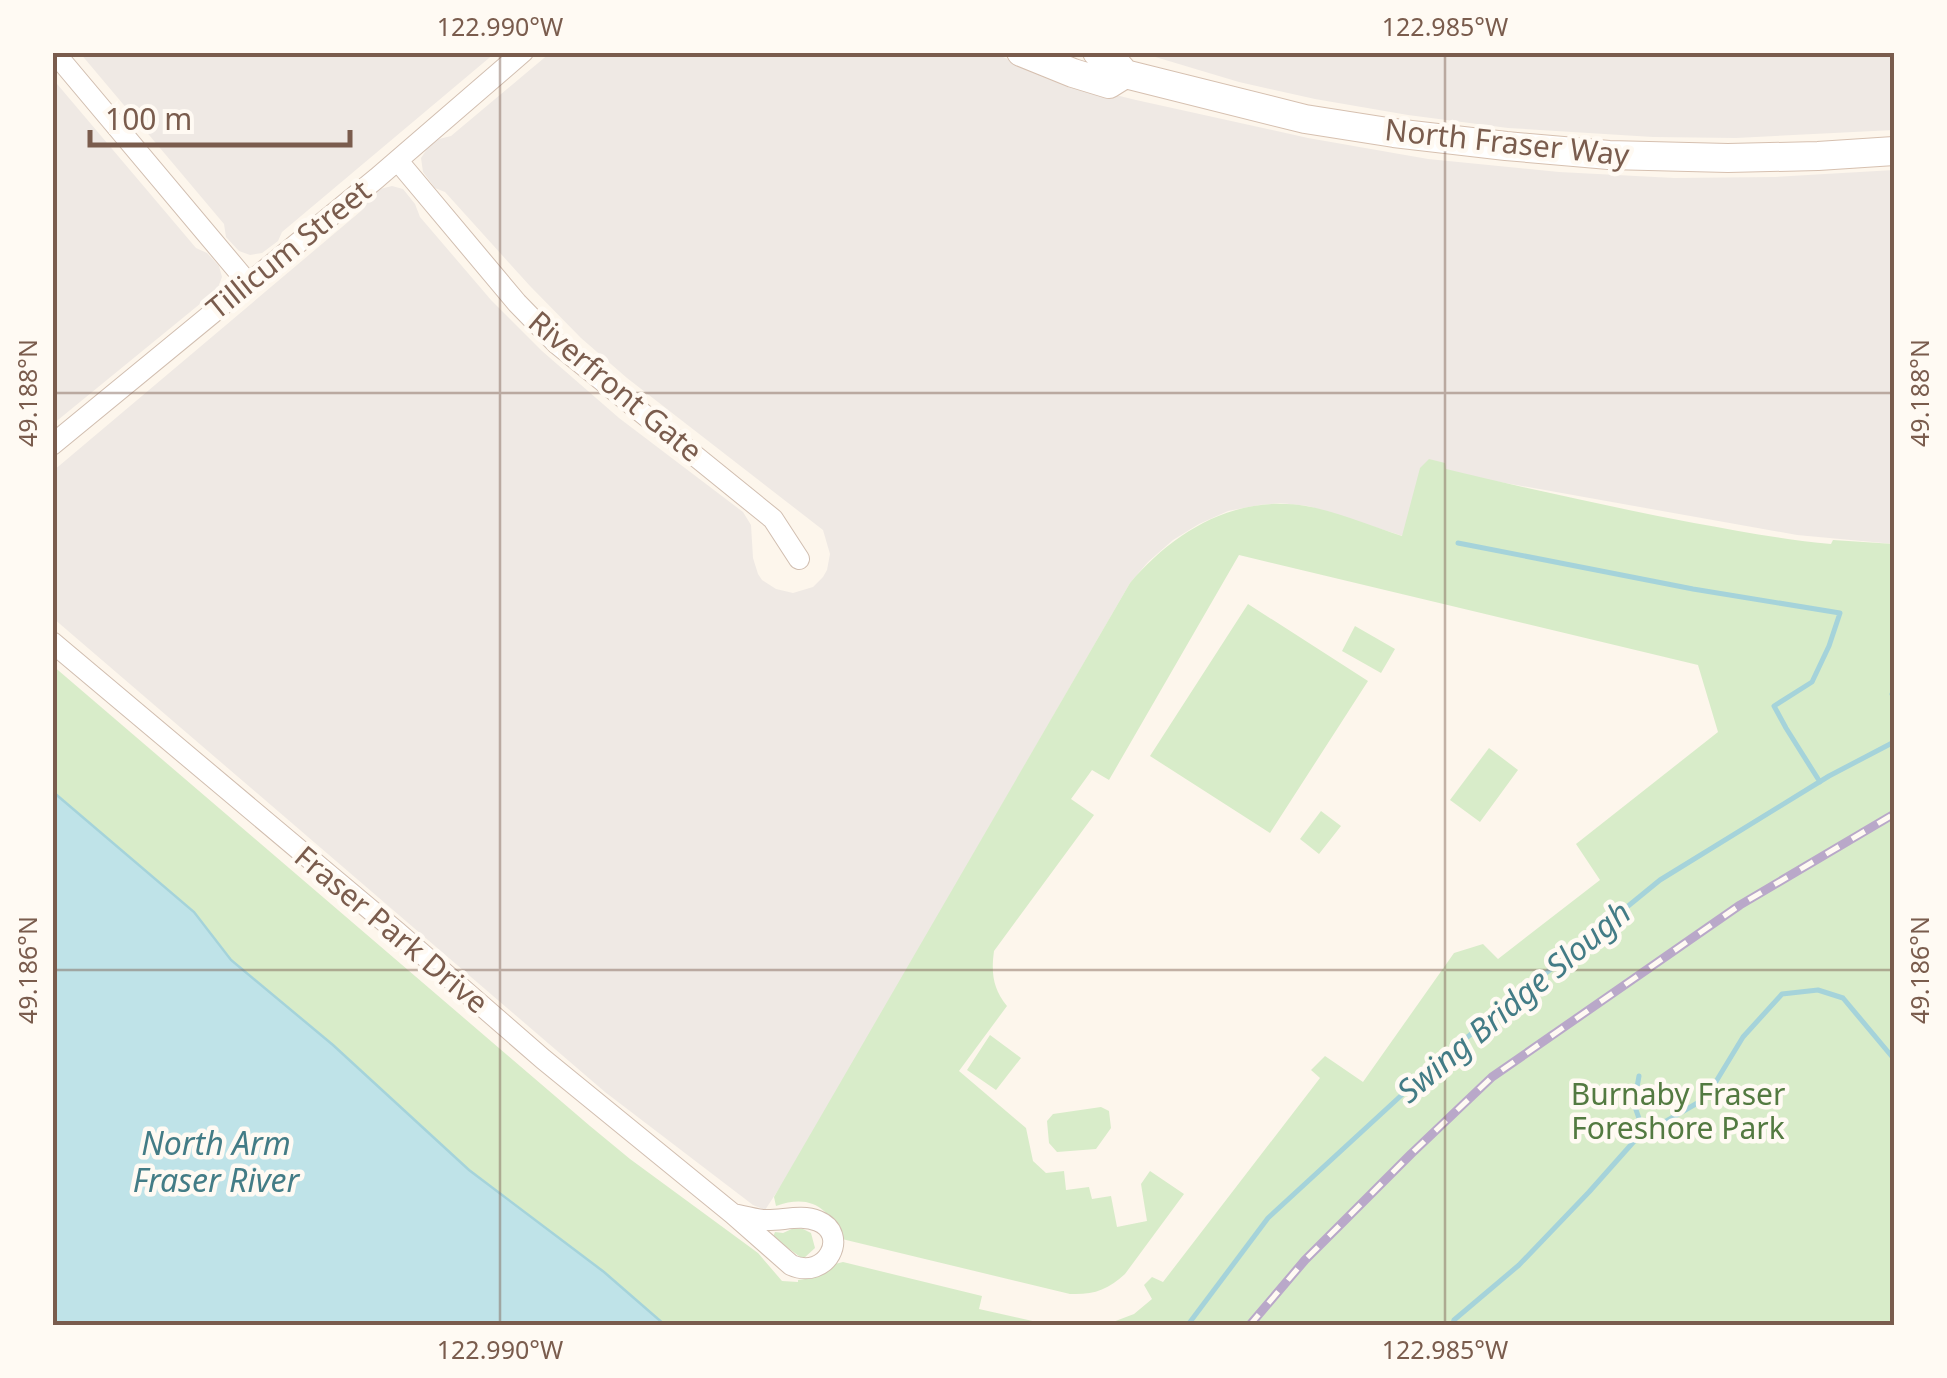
<svg xmlns="http://www.w3.org/2000/svg" width="1947" height="1378" font-family="'Noto Sans',sans-serif">
	<style>
		.industrial { fill: #efe9e4 }
		.green { fill: #d8ecc9 }
		.water { fill: #bfe3e8; stroke: #a5d3da; stroke-width: 2.5 }
		.lines { fill: none; stroke-linecap: round; stroke-linejoin: round }
		.stream { stroke: #a5d3da; stroke-width: 5 }
		.street-casing { stroke: #d1beb0; stroke-width: 22 }
		.secondary-casing { stroke: #d6c0b0; stroke-width: 30 }
		.street { stroke: #fff; stroke-width: 20 }
		.secondary { stroke: #fff; stroke-width: 28 }
		.rail-casing { stroke: #b9a8c9; stroke-width: 9 }
		.rail { stroke: #fffaf3; stroke-width: 5; stroke-dasharray: 15; stroke-linecap: butt }
		.ticks { fill: none; stroke: #7a5c4d; stroke-width: 2.5; stroke-opacity: 0.45 }
		.labels { text-anchor: middle; stroke-width: 9; stroke-linejoin: round; paint-order: stroke }
		.street-label { font-size: 30px; fill: #7a5c4d; stroke: #fffaf3 }
		.park-label { font-size: 30px; fill: #537a41; stroke: #fffaf3 }
		.water-label { font-size: 32px; font-style: italic; fill: #437c86; stroke: #fffaf3 }
		.neatline { fill: none; stroke: #7a5c4d; stroke-width: 4 }
		.ticks-label { font-size: 25px; text-anchor: middle; fill: #7a5c4d }
	</style>
	<rect width="100%" height="100%" fill="#fdf6ec"/>
	<!-- industrial -->
	<path class="industrial" d="M80 53H495L282 232 278 241 262 253 250 255 239 251 226 237 224 224Z
		M550 53H994L1012 61 1091 89 1136 100 1308 138 1428 159 1559 172 1674 178 1775 177 1894 170V544L1797 535 1421 468 1403 536 1308 506 1280 503 1259 505 1228 511 1199 524 1173 540 1148 562 1130 583 790 1172 765 1210 753 1205 605 1092 53 618V471L361 211 366 201 380 189 392 186 403 189 415 204 420 217 491 300 542 351 619 418 743 512 751 525 753 558 758 574 762 580 776 589 793 593 813 587 823 577 827 570 830 554 823 530 627 378 581 338 530 286 445 192 435 188 423 172 421 158 427 149 439 139 451 136Z
		M1142 53H1894V130L1736 138 1653 137 1508 128 1408 115 1315 99 1239 82Z
		M52 78 196 248 207 253 219 266 222 277 217 290 53 424Z"/>
	<!-- green -->
	<path class="green" d="M1429 459 1445 463 1446 469C1528 489 1611 507 1694 523 1739 531 1785 540 1831 544L1833 540 1894 544V1325H1152L1154 1321 1150 1325H1105L1134 1314 1152 1299 1144 1285 1152 1277 1163 1282 1320 1078 1311 1070 1325 1056 1363 1082 1454 953 1483 944 1498 959 1600 880 1576 844 1718 732 1698 665 1239 555 1109 780 1092 770 1071 799 1094 815 994 951C991 973 993 989 1007 1006L959 1071 1026 1128 1033 1161 1046 1173 1064 1171 1066 1190 1089 1187 1092 1199 1111 1196 1117 1227 1147 1221 1141 1184 1150 1171 1184 1194 1125 1274C1108 1290 1093 1295 1070 1294L842 1239C829 1207 810 1194 776 1206L774 1197 1130 583C1174 531 1236 494 1306 506 1339 512 1371 526 1402 536L1420 468Z
		M1248 604 1368 681 1270 833 1150 756Z
		M1355 626 1395 649 1381 673 1342 651Z
		M52 665 590 1126 630 1159 758 1253 782 1281 798 1282V1280L812 1278 831 1265 843 1262 982 1296 979 1309 1050 1325H590L53 838Z
		M1489 748 1518 770 1480 822 1450 800Z
		M1321 811 1341 826 1319 854 1300 839Z
		M990 1035 1021 1058 996 1090 967 1070Z
		M1101 1107 1109 1111 1111 1128 1096 1149 1057 1152 1049 1143 1047 1121 1053 1114Z
		M794 1228 803 1229 811 1233 815 1248 803 1259 773 1237 775 1232 783 1233Z"/>
	<!-- water -->
	<path class="water" d="M52 791 194 912 231 960 333 1045 469 1170 604 1272 665 1325H53Z"/>
	<g class="lines">
		<!-- stream -->
		<path class="stream" d="M1458 543 1693 589 1840 613 1829 646 1812 682 1774 706 1786 728 1820 782
			M1892 694 1894 690
			M1639 1076 1634 1104 1644 1133
			M1187 1326 1268 1218 1443 1057 1660 880 1829 776 1894 742
			M1452 1326 1454 1320 1519 1265 1589 1192 1637 1138 1706 1098 1743 1037 1782 994 1818 990 1843 998 1894 1059"/>
		<defs>
			<path id="street" d="M54 52 248 283
				M398 161 517 303 557 344 773 519 799 559
				M52 445 377 178 523 52
				M52 642 397 932 543 1059 733 1214 791 1265C827 1281 850 1234 818 1221 801 1214 782 1221 764 1220 754 1219 743 1216 733 1214"/>
			<path id="secondary" d="M1021 52 1073 73 1109 84 1125 74
				M1097 52 1111 58 1125 74 1305 119 1394 133 1506 146 1609 155 1728 158 1818 156 1894 151"/>
		</defs>
		<!-- street casing -->
		<use href="#street" class="street-casing"/>
		<!-- secondary casing -->
		<use href="#secondary" class="secondary-casing"/>
		<!-- street -->
		<use href="#street" class="street"/>
		<!-- secondary -->
		<use href="#secondary" class="secondary"/>
		<defs>
			<path id="rail" d="M1249 1326 1305 1260 1411 1154 1492 1077 1740 905 1894 814"/>
		</defs>
		<!-- rail casing -->
		<use href="#rail" class="rail-casing"/>
		<!-- rail -->
		<use href="#rail" class="rail"/>
	</g>
	<!-- ticks -->
	<path class="ticks" d="M500 52V1326M1445 52V1326M52 393H1894M52 970H1894"/>
	<g class="labels">
		<!-- street labels -->
		<g class="street-label">
			<text transform="translate(1507 143) rotate(6)" y="10">North Fraser Way</text>
			<text transform="translate(289 250) rotate(-39)" y="10">Tillicum Street</text>
			<text transform="translate(615 387) rotate(40)" y="10">Riverfront Gate</text>
			<text transform="translate(391 930) rotate(40)" y="10">Fraser Park Drive</text>
		</g>
		<!-- park labels -->
		<g class="park-label">
			<text x="1678" y="1105">Burnaby Fraser<tspan x="1678" dy="34">Foreshore Park</tspan></text>
		</g>
		<!-- water labels -->
		<g class="water-label">
			<text transform="translate(1514 1002) rotate(-40)" y="11">Swing Bridge Slough</text>
			<text x="216" y="1155">North Arm<tspan x="216" dy="37">Fraser River</tspan></text>
		</g>
	</g>
	<!-- border -->
	<rect width="1947" height="1378" fill="none" stroke="#fffaf3" stroke-width="110"/>
	<!-- scale -->
	<path d="M90 130v15h260v-15" fill="none" stroke="#7a5c4d" stroke-width="5"/>
	<text x="105" y="130" font-size="30" fill="#7a5c4d" stroke="#fffaf3" stroke-width="8" paint-order="stroke">100 m</text>
	<rect x="55" y="55" width="1837" height="1268" class="neatline"/>
	<g class="ticks-label">
		<text x="500" y="36">122.990°W</text>
		<text x="1445" y="36">122.985°W</text>
		<text transform="translate(28 393) rotate(-90)" y="9">49.188°N</text>
		<text transform="translate(1920 393) rotate(-90)" y="9">49.188°N</text>
		<text transform="translate(28 970) rotate(-90)" y="9">49.186°N</text>
		<text transform="translate(1920 970) rotate(-90)" y="9">49.186°N</text>
		<text x="500" y="1359">122.990°W</text>
		<text x="1445" y="1359">122.985°W</text>
	</g>
</svg>
